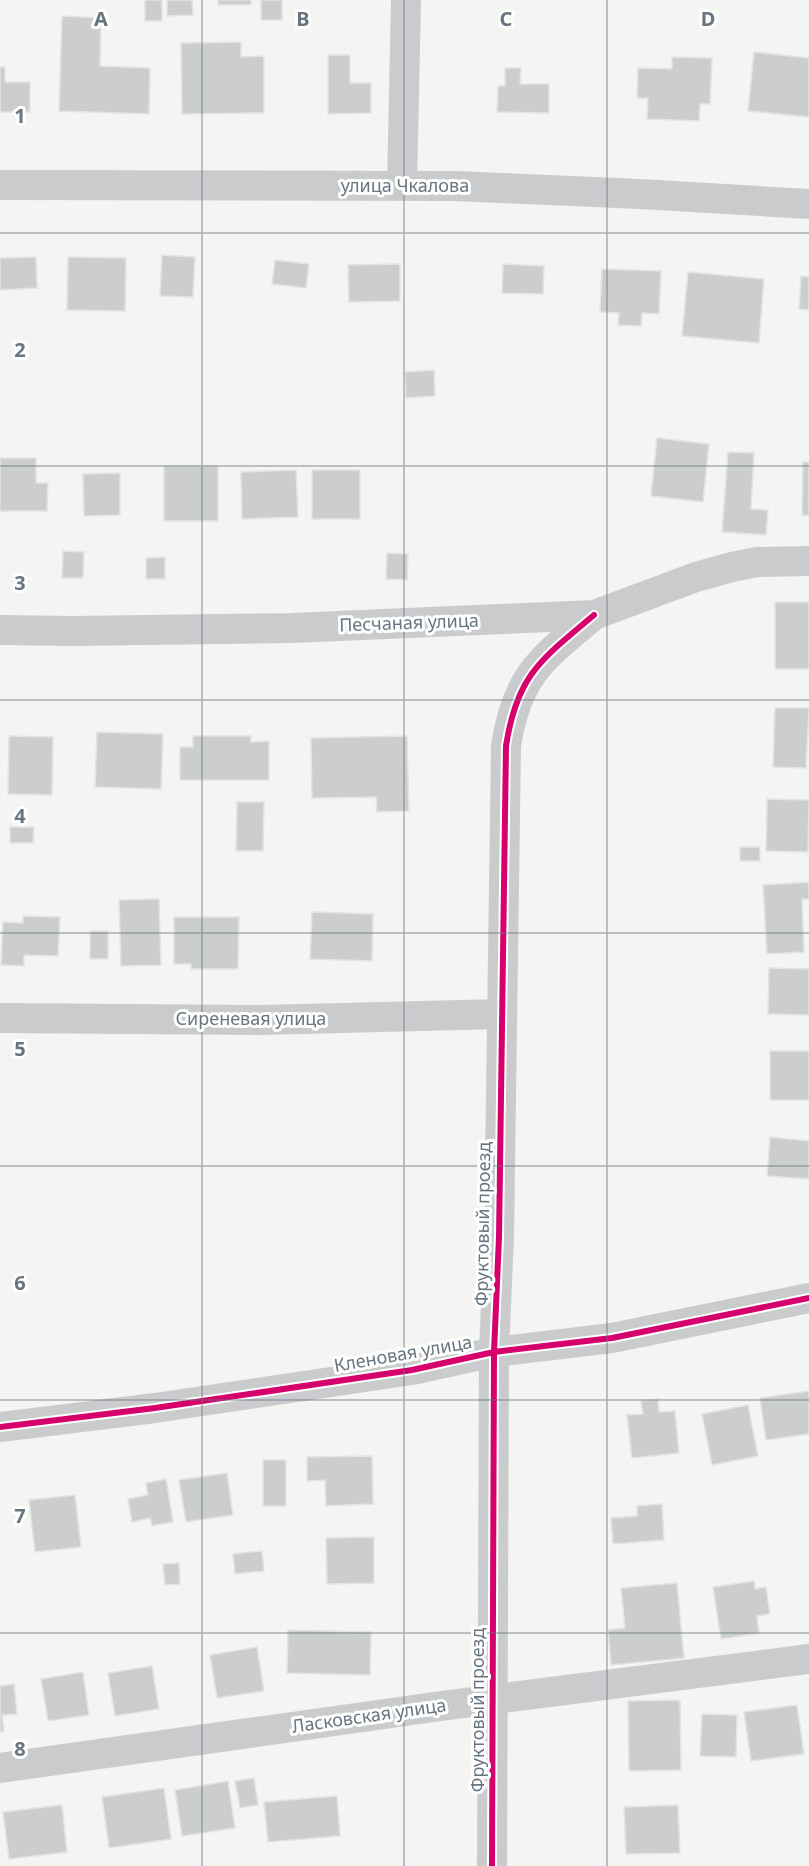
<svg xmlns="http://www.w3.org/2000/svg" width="809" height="1866" font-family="'Noto Sans',sans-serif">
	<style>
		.building { fill: #cccecd; stroke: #e3e3e2; stroke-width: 1.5 }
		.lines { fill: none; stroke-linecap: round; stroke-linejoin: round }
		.minor { stroke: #cacbcc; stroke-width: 30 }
		.cycleway-casing { stroke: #fff; stroke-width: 10 }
		.cycleway { stroke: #d6006c; stroke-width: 6 }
		.grid { fill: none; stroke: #667580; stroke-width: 1.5; stroke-opacity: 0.55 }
		.labels { text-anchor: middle; stroke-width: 6; stroke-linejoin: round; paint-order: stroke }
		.street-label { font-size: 18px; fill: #667580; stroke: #fff }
		.grid-label { font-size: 20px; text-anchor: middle; font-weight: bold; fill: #667580; stroke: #fff; stroke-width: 6; stroke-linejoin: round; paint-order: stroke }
	</style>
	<rect width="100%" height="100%" fill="#f4f4f2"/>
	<!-- building -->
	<path class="building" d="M145 0H162V21H145Z
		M167 0H192L193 15 167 16Z
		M218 0H251V5H218Z
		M261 0H282V20H261Z
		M62 16 101 18 100 66 150 68 149 114 59 111Z
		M241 42V57L264 56V113L182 114 181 43Z
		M754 52 809 58V117L748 111Z
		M328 55H350V83H371V113L328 114Z
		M672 57 712 58 710 104H700L699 121 647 119 648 98H637L638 68 672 69Z
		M0 67H5V82H30V112H0Z
		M505 68H521L520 84H549V113L497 112 498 86H505Z
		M162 255 195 257 193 297 160 296Z
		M36 257 37 288 0 290V258Z
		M68 257 126 258 125 311 67 310Z
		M275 260 309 264 306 288 272 284Z
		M400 264V301L349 302 348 265Z
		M503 264 544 266 543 294 502 293Z
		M602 269 661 271 659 314 642 313 641 326 618 325 619 313 600 312Z
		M688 272 764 279 759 343 682 336Z
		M801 276 809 277V310L799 309Z
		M434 370 435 396 406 398 405 372Z
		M657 438 709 444 703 502 651 496Z
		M728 452 754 453 751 509 768 510 766 535 722 532Z
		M0 458H36V483H48L47 511H0Z
		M803 462H809V516L802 515Z
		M164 466H218V521H164Z
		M296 470 298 517 242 519 241 472Z
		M312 470H360V519H312Z
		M120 473V515L84 516 83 474Z
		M63 551 84 552 83 578H62Z
		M387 553 408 554 407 580 386 579Z
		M165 557V579H146V558Z
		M775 602H809V669H775Z
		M775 708H809L806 768 773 767Z
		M97 732 163 734 161 789 95 787Z
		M9 736 53 737 52 795 8 794Z
		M193 736H251V742L269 741V780H180V747H193Z
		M407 736 409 811 377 812 376 797 312 798 311 738Z
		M767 799 809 800 808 852 766 851Z
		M237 802H264L263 851H236Z
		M10 827H34L33 843H10Z
		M740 847H760V861H740Z
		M809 882V899H802L804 952 767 954 763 885Z
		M159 899 161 965 121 966 119 900Z
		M312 912 373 914 372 961 310 959Z
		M23 916 60 917 58 956 24 955V966L1 965 3 922 23 923Z
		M174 917H239L238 969H191V964H174Z
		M90 931H108V959H90Z
		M769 968 809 969V1015L768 1014Z
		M770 1051H809V1100H770Z
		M770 1137 809 1141V1179L767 1176Z
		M809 1391V1434L766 1440 760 1398Z
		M658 1399 659 1412 675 1411 679 1453 632 1458 627 1415 643 1414 641 1401Z
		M748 1405 758 1456 712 1465 702 1414Z
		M372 1456 373 1504 326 1506 325 1480 307 1481V1457Z
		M263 1460H286V1506H263Z
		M227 1473 233 1515 186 1522 179 1480Z
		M166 1479 173 1522 152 1526 150 1518 132 1522 128 1499 148 1495 146 1483Z
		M75 1495 81 1547 35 1552 29 1500Z
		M662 1504 664 1540 613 1544 611 1518 637 1516V1506Z
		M374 1537V1583L327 1584 326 1538Z
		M262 1551 264 1571 235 1574 233 1554Z
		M179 1563 180 1584 165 1585 163 1564Z
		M754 1581 755 1589 766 1587 770 1614 757 1616 759 1633 721 1639 713 1587Z
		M677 1583 684 1658 611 1665 608 1630 625 1628 621 1588Z
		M288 1630 371 1632 370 1675 287 1673Z
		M257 1647 264 1691 217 1698 210 1655Z
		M152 1666 159 1709 115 1716 108 1673Z
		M83 1672 89 1715 48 1721 41 1679Z
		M14 1684 17 1714 2 1715 4 1732H0V1686Z
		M680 1700 681 1770 629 1771 628 1701Z
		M797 1705 804 1754 751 1761 744 1712Z
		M702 1714 737 1715 736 1757 700 1756Z
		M254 1778 258 1805 240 1808 235 1781Z
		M228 1781 235 1828 182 1836 175 1790Z
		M164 1788 171 1839 109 1848 102 1797Z
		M337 1796 340 1836 268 1842 264 1802Z
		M62 1805 67 1852 9 1859 3 1812Z
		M678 1805 680 1853 626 1854 624 1807Z"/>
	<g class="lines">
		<!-- minor -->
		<path class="minor" d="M0 185 455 186 640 194 809 204
			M402 186 406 0
			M0 630 74 631 292 628 594 615 696 577 732 567 757 562 809 561
			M0 1018 261 1020 501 1014
			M0 1427 155 1408 412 1370 494 1352 612 1338 809 1298
			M0 1768 441 1706 809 1659
			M492 1866 494 1352 499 1237 506 746C517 674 542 659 594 615"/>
		<defs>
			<path id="cycleway" d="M0 1427 155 1408 412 1370 494 1352 612 1338 809 1298
				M492 1866 494 1352 499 1237 506 746C517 674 542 659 594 615"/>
		</defs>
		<!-- cycleway casing -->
		<use href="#cycleway" class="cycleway-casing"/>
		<!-- cycleway -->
		<use href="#cycleway" class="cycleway"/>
	</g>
	<!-- grid -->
	<path class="grid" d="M202 0V1866M404 0V1866M607 0V1866M0 233H809M0 466H809M0 700H809M0 933H809M0 1166H809M0 1400H809M0 1633H809"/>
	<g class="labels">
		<!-- street labels -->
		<g class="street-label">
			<text x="405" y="192">улица Чкалова</text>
			<text transform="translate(409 623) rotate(-2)" y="6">Песчаная улица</text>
			<text x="251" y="1025">Сиреневая улица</text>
			<text transform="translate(483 1224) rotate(-89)" y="6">Фруктовый проезд</text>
			<text transform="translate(403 1354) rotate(-10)" y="6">Кленовая улица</text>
			<text transform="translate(478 1710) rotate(-90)" y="6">Фруктовый проезд</text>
			<text transform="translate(369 1716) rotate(-8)" y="6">Ласковская улица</text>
		</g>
	</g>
	<g class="grid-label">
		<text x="101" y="26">A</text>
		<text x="303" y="26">B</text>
		<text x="506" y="26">C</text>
		<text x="708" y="26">D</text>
		<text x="20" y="123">1</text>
		<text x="20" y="357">2</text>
		<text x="20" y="590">3</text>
		<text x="20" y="823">4</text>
		<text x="20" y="1056">5</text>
		<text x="20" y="1290">6</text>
		<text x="20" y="1523">7</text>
		<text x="20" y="1756">8</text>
	</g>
</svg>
